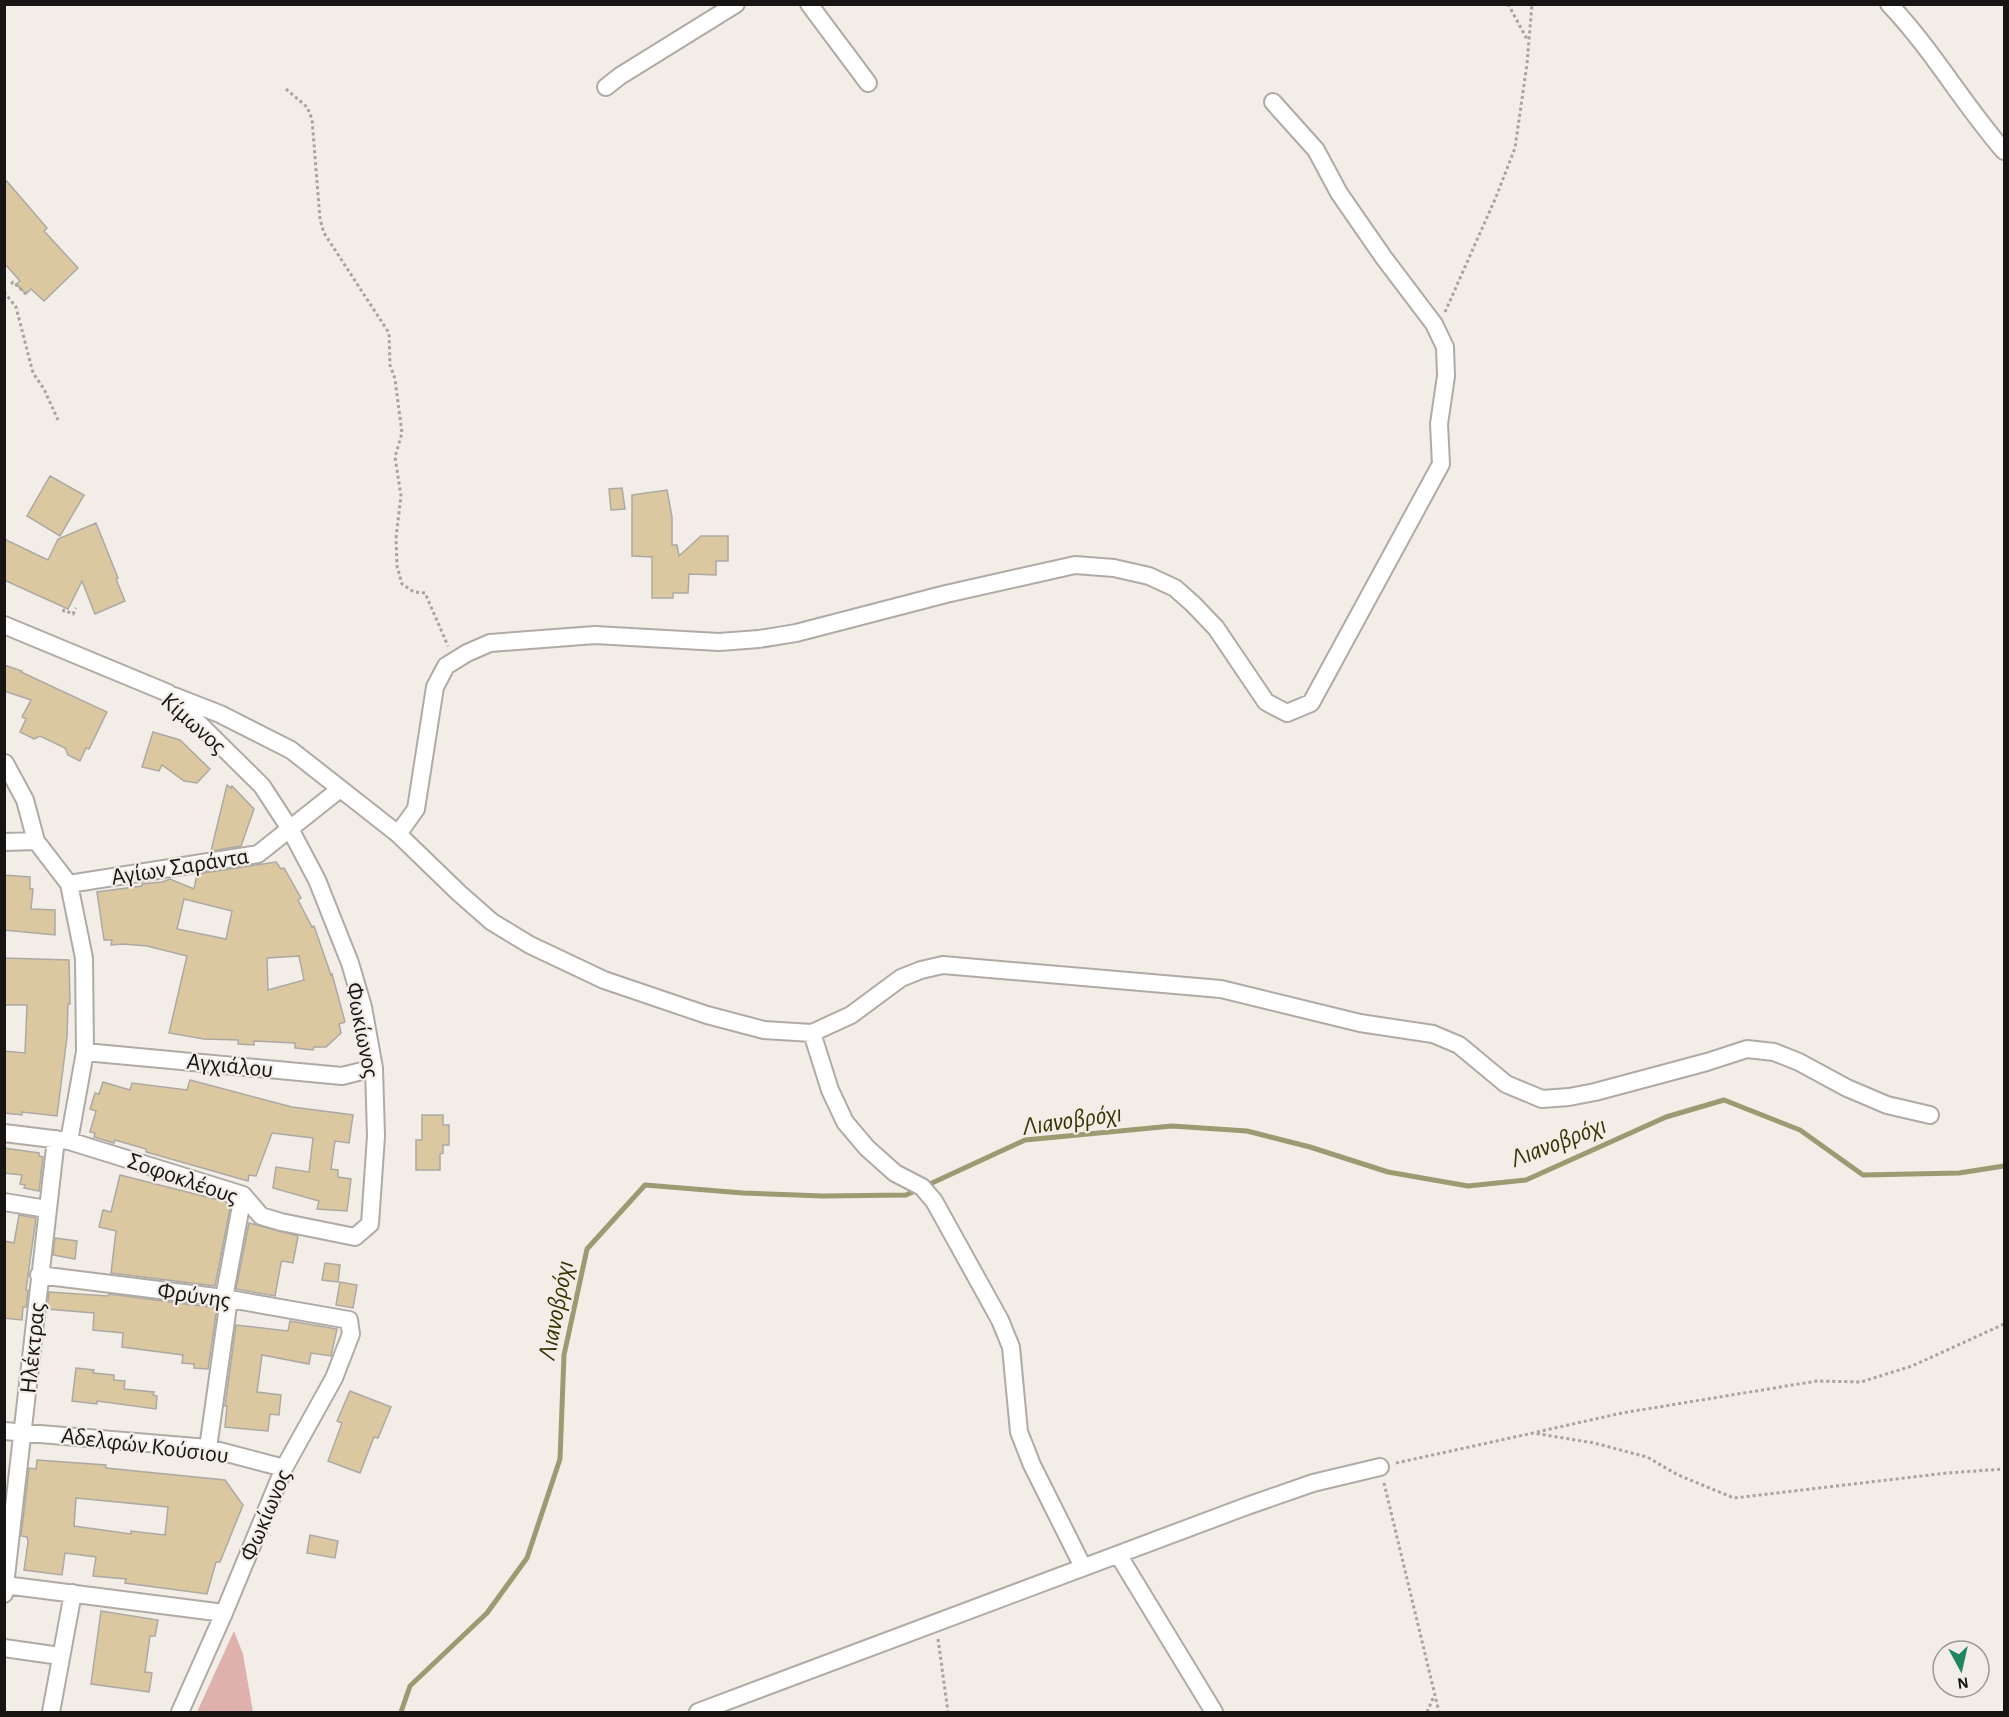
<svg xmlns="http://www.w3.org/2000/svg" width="2009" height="1717" font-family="'Alegreya Sans',sans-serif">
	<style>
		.green { fill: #deb1ad }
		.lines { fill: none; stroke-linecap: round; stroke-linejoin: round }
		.stream { stroke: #9d9a72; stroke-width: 5 }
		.building { fill: #dbc8a1; stroke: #aca9a3; stroke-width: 1.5; fill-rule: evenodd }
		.street-casing { stroke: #b0aaa5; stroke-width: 20 }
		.path { stroke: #a8a3a0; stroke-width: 3; stroke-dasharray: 3 3; stroke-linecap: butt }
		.street { stroke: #fff; stroke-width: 16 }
		.labels { text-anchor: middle; stroke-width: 4.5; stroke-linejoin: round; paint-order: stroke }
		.street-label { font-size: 24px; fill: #171514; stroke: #f3ede8 }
		.water-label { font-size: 26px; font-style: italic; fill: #373200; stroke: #f3ede8 }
	</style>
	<rect width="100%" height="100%" fill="#f3ede8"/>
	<!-- green -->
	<path class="green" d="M234 1631 243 1654 253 1712H197Z"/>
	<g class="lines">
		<!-- stream -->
		<path class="stream" d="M401 1712 410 1686 487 1613 527 1558 560 1459 564 1355 587 1249 645 1185 743 1193 823 1196 906 1195 1025 1140 1172 1126 1247 1131 1310 1147 1388 1172 1468 1186 1526 1180 1666 1117 1724 1100 1800 1130 1863 1175 1959 1173 2004 1166"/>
	</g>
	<!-- building -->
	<path class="building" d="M4 178 47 228 44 231 78 268 44 301 31 289 26 294 16 284 20 281 4 263Z
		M50 476 84 495 60 536 27 516Z
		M622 488 625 509 611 510 609 489Z
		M667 490 672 517V545H677L679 556 701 536H728V561H716V575L689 574 688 593H673V598H652V557L632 556V495Z
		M96 523 118 578 116 579 125 601 95 614 82 581 68 609 4 580V539L48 560 58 539Z
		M4 665 22 671 21 672 107 712 89 749 86 748 80 761 68 755 65 748 40 736 34 739 20 732 26 719 22 717 31 700 4 691Z
		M153 732 180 740 210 769 197 783 184 781 162 765 159 771 142 767Z
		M227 785 231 788 232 786 254 809 241 846 211 851Z
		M276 862 281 869 284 868 301 898 298 900 312 927 314 926 331 975 332 974 341 1007 345 1022 339 1024 341 1033 326 1047H314L313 1050 295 1048V1043L254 1041V1045L238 1044V1040L204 1039 169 1033 187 956 147 946 123 944 111 945 112 940H104L97 892 142 886V884L162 882 170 879 194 889 197 874ZM184 899 232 911 226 939 177 929ZM299 956 304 980 268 990 267 958Z
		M4 875 30 877V889H33L31 909 55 910V935L4 930Z
		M4 958 69 960 70 1004H68L67 1037 57 1116 22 1112V1115L4 1113V1051L25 1053 27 1005H4Z
		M190 1080 292 1107 353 1115 349 1143 335 1141 331 1169 338 1170V1177L351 1179 347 1211 317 1209 319 1201 273 1188 276 1167 309 1172 313 1138 272 1133 256 1176 249 1175 248 1181 146 1152V1149L115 1140 114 1143 94 1137 95 1133 90 1132 96 1111 90 1109 95 1093 99 1094 103 1082 130 1090 132 1083 187 1090Z
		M422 1115H443V1125H449V1145H443V1153L440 1154V1170H416V1140H422Z
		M4 1148 39 1153V1156L43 1157 39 1191 24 1188 25 1185 20 1184 22 1175 4 1173Z
		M120 1175 231 1203 215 1286 111 1273 116 1231 99 1227 103 1210 111 1212Z
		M19 1215 36 1218 26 1290H28L26 1307H23L22 1320 4 1318V1241L14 1243Z
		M249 1223 298 1236 293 1263 282 1261 281 1263 275 1296 236 1289Z
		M55 1238 77 1241 75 1259 53 1255Z
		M325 1263 340 1265 338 1282 322 1280Z
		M340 1282 357 1285 353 1308 336 1305Z
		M49 1292 108 1296 109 1294 217 1308 208 1369 194 1368V1364L182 1363 183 1355 122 1347 123 1333 93 1330 94 1313 47 1309Z
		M290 1321 337 1329 331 1356 311 1353 309 1364 262 1355 257 1392 281 1395 279 1415 270 1414 268 1431 225 1427 227 1406H225L236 1325 288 1331Z
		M76 1368 94 1370 93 1373 114 1375V1380L125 1381 124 1389 154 1392 153 1395 157 1396 156 1409 97 1401V1404L72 1401Z
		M350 1391 391 1407 378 1438 374 1437 360 1473 328 1461 342 1423 337 1421Z
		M37 1460 106 1465V1468L225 1480 243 1505 220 1562H216L207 1594 125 1583 126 1579 93 1576 96 1557 65 1553 62 1575 24 1570 28 1542 27 1537 21 1536 29 1468 36 1469ZM76 1498 168 1507 165 1535 131 1531V1534L74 1526Z
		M310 1535 338 1541 335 1558 307 1553Z
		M101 1611 158 1620 155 1636H150L145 1672 152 1673 149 1692 91 1684Z"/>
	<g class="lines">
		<defs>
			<path id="street" d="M809 4 868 83
				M1889 4C1932 49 1963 104 2004 151
				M606 87 620 76 736 4
				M4 625 168 693 262 786 290 829 317 880 350 963 363 1007 374 1068 376 1136 370 1224 355 1237 281 1222 261 1216 243 1195 69 1141 4 1133
				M174 696 220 714 291 750 398 834 459 893 492 922 530 945 604 980 707 1015 764 1030 812 1033
				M5 763 25 800 36 841 69 884 84 958 85 1052 69 1141
				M398 834 416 809 435 687 446 666 467 653 490 643 595 635 719 642 759 639 796 633 946 594 1075 565 1114 568 1149 576 1175 588 1193 604 1216 628 1266 702 1287 713 1311 703 1441 464 1439 424 1446 376 1445 347 1434 324 1384 258 1339 193 1316 150 1273 102
				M4 842 36 841
				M69 884 258 854 340 789
				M85 1052 342 1076 374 1068
				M4 1202 47 1209
				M39 1275 224 1298 349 1320 351 1334 334 1378 284 1468 224 1613 180 1712
				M224 1298 243 1195
				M4 1431 208 1448 284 1468
				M208 1448 229 1299
				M1119 1556 1214 1712
				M1083 1567 1032 1465 1019 1432 1011 1347 1000 1320 934 1201 922 1187 895 1173 867 1148 845 1122 830 1090 812 1033 851 1015 901 978 921 970 943 965 1221 989 1360 1023 1433 1034 1459 1045 1506 1084 1542 1099 1569 1097 1595 1092 1707 1062 1747 1049 1774 1052 1799 1062 1847 1088 1887 1105 1930 1115
				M5 1585 224 1613
				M4 1594 56 1139
				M4 1648 60 1656
				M51 1712 73 1593
				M698 1712 1247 1506 1313 1483 1380 1467"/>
		</defs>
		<!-- street casing -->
		<use href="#street" class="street-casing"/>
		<!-- path -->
		<path class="path" d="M1508 4 1528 41
			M286 89 307 107 312 119 320 219 324 233 389 333 390 365 395 379 402 433 395 457 401 496 396 538 397 566 402 584 414 592 425 593 448 646
			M11 284 13 282 26 294
			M4 292 16 307 33 373 44 389 58 420
			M1445 312 1496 197 1515 148 1527 64 1532 4
			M63 612 64 610 73 614 76 608
			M1537 1432 1622 1413 1817 1381 1861 1382 1912 1366 2004 1324
			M1396 1463 1533 1433 1594 1443 1647 1457 1678 1475 1734 1498 1947 1473 2004 1469
			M1384 1483 1439 1712
			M938 1639 948 1712
			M1427 1712 1434 1696"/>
		<!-- street -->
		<use href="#street" class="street"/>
	</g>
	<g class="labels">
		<!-- street labels -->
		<g class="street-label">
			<text transform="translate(194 723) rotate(42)" y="8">Κίμωνος</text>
			<text transform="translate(180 866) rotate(-9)" y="8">Αγίων Σαράντα</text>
			<text transform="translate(363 1030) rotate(79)" y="8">Φωκίωνος</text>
			<text transform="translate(230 1065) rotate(6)" y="8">Αγχιάλου</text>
			<text transform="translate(183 1178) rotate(19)" y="8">Σοφοκλέους</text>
			<text transform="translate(194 1295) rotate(8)" y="8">Φρύνης</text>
			<text transform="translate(32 1348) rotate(-84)" y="8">Ηλέκτρας</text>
			<text transform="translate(145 1445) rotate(7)" y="8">Αδελφών Κούσιου</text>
			<text transform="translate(265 1515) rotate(-67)" y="8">Φωκίωνος</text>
		</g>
		<!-- water labels -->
		<g class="water-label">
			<text transform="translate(1072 1119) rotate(-8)" y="9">Λιανοβρόχι</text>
			<text transform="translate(1558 1141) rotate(-21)" y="9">Λιανοβρόχι</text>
			<text transform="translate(555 1310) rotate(-79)" y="9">Λιανοβρόχι</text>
		</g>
	</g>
	<!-- border -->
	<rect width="2009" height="1717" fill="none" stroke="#171514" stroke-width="12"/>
	<!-- north arrow -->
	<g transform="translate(1961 1669) rotate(172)"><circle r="28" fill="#f3ede8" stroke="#9b9793" stroke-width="1.5"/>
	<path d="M0-4.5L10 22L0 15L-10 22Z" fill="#1f8661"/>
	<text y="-9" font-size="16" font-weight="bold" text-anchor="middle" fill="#171514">N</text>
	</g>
</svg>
